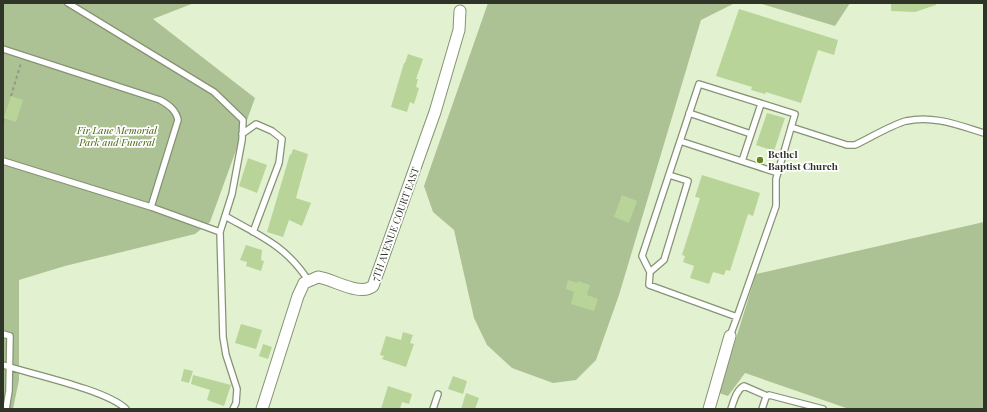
<svg xmlns="http://www.w3.org/2000/svg" width="987" height="412" font-family="'Playfair Display',serif">
	<style>
		.green { fill: #adc294 }
		.building { fill: #b9d498 }
		.lines { fill: none; stroke-linecap: round; stroke-linejoin: round }
		.service-casing { stroke: #859374; stroke-width: 8 }
		.minor-casing { stroke: #859374; stroke-width: 13 }
		.path { stroke: #909b83; stroke-width: 2; stroke-dasharray: 3 3; stroke-linecap: butt }
		.service { stroke: #fff; stroke-width: 5.5 }
		.minor { stroke: #fff; stroke-width: 11 }
		.poi-dot { fill: #628a15; stroke: #fff; stroke-width: 1.5 }
		.labels { text-anchor: middle; stroke-width: 3.5; stroke-linejoin: round; paint-order: stroke }
		.park-label { font-size: 10px; font-style: italic; fill: #446206; stroke: #fff }
		.poi-label { font-size: 10px; font-weight: bold; fill: #2e3427; stroke: #fff; text-anchor: start }
		.street-label { font-size: 10px; fill: #2e3427; stroke: #fff }
	</style>
	<rect width="100%" height="100%" fill="#e2f1cf"/>
	<!-- green -->
	<path class="green" d="M3 3H194L153 19 255 98 210 222 195 234 65 266 19 280V380L13 409H3Z
		M488 3H735L701 20 619 295 596 360 576 380 553 383 512 368 487 345 474 318 454 230 433 212 424 186Z
		M759 3H850L835 26Z
		M984 222V409H849L745 373 728 396 719 393 756 274Z"/>
	<!-- building -->
	<path class="building" d="M891 3H936V5L915 12 891 11Z
		M739 9 838 40 834 55 818 50 801 103 766 92 765 94 751 90 752 87 716 76Z
		M408 54 423 59 416 79H418L416 87 419 88 414 104 410 102 407 112 391 107 404 63H405Z
		M11 96 23 100 16 122 4 118Z
		M767 113 785 118 774 151 756 145Z
		M293 149 308 154 296 198 311 203 302 226 289 220 283 237 267 232 290 154 291 155Z
		M248 158 267 165 257 193 239 186Z
		M702 175 760 193 753 216 748 214 730 271 726 270 724 275 713 272 709 284 690 278 694 266 683 262 685 256 682 255 700 198 695 197Z
		M622 195 637 201 629 223 614 217Z
		M246 245 262 250 261 260 264 261 261 271 246 266 247 262 240 260Z
		M568 280 577 283 578 281 590 285 587 295 598 299 594 311 571 304 574 292 566 289Z
		M241 324 262 330 256 349 235 343Z
		M403 332 413 335 410 343 414 344 406 367 382 359 384 356 380 355 386 336 401 340Z
		M263 344 272 347 268 359 259 356Z
		M184 369 193 371 189 383 181 381Z
		M193 375 231 385 224 406 207 400 210 390 191 384Z
		M453 376 467 381 463 394 448 389Z
		M388 386 412 394 409 404 402 402 400 409H381Z
		M466 393 479 398 475 409H461Z"/>
	<g class="lines">
		<defs>
			<path id="service" d="M68 3 214 92 243 120 242 140 232 194 220 232 223 337 226 355 237 389 236 403 233 409
				M3 49 160 100C169 105 176 110 178 120L151 207 3 161
				M689 113 751 134
				M791 127 847 145H855C870 138 891 125 906 121 933 115 958 125 984 133
				M242 134 256 124 272 131 282 139 279 163 253 232
				M680 141 778 173
				M742 161 761 104
				M151 207 220 232
				M225 216C260 236 285 245 308 280
				M650 272 664 260 688 181 669 175
				M3 334 10 336 9 391 6 409
				M730 336 737 317 776 206V179L795 114 699 84 642 256 650 272 649 285 737 317
				M3 365C31 374 107 390 126 409
				M433 409 438 394
				M731 409C734 401 736 390 744 386L767 396
				M762 409 766 397 769 395 823 409"/>
			<path id="minor" d="M262 409 298 296 304 283 318 277C333 279 360 297 373 286L435 112 459 30 460 11
				M709 409 730 336"/>
		</defs>
		<!-- service casing -->
		<use href="#service" class="service-casing"/>
		<!-- minor casing -->
		<use href="#minor" class="minor-casing"/>
		<!-- path -->
		<path class="path" d="M11 96 21 63
			M3 122 4 118"/>
		<!-- service -->
		<use href="#service" class="service"/>
		<!-- minor -->
		<use href="#minor" class="minor"/>
	</g>
	<!-- markers -->
	<circle class="poi-dot" cx="760" cy="160" r="4"/>
	<g class="labels">
		<!-- park labels -->
		<g class="park-label">
			<text x="117" y="134">Fir Lane Memorial<tspan x="117" dy="12">Park and Funeral</tspan></text>
		</g>
		<!-- poi labels -->
		<g class="poi-label">
			<text x="768" y="158">Bethel<tspan x="768" dy="12">Baptist Church</tspan></text>
		</g>
		<!-- street labels -->
		<g class="street-label">
			<text transform="translate(395 224) rotate(-70)" y="4">7TH AVENUE COURT EAST</text>
		</g>
	</g>
	<!-- border -->
	<rect width="987" height="412" fill="none" stroke="#2e3427" stroke-width="8"/>
</svg>
